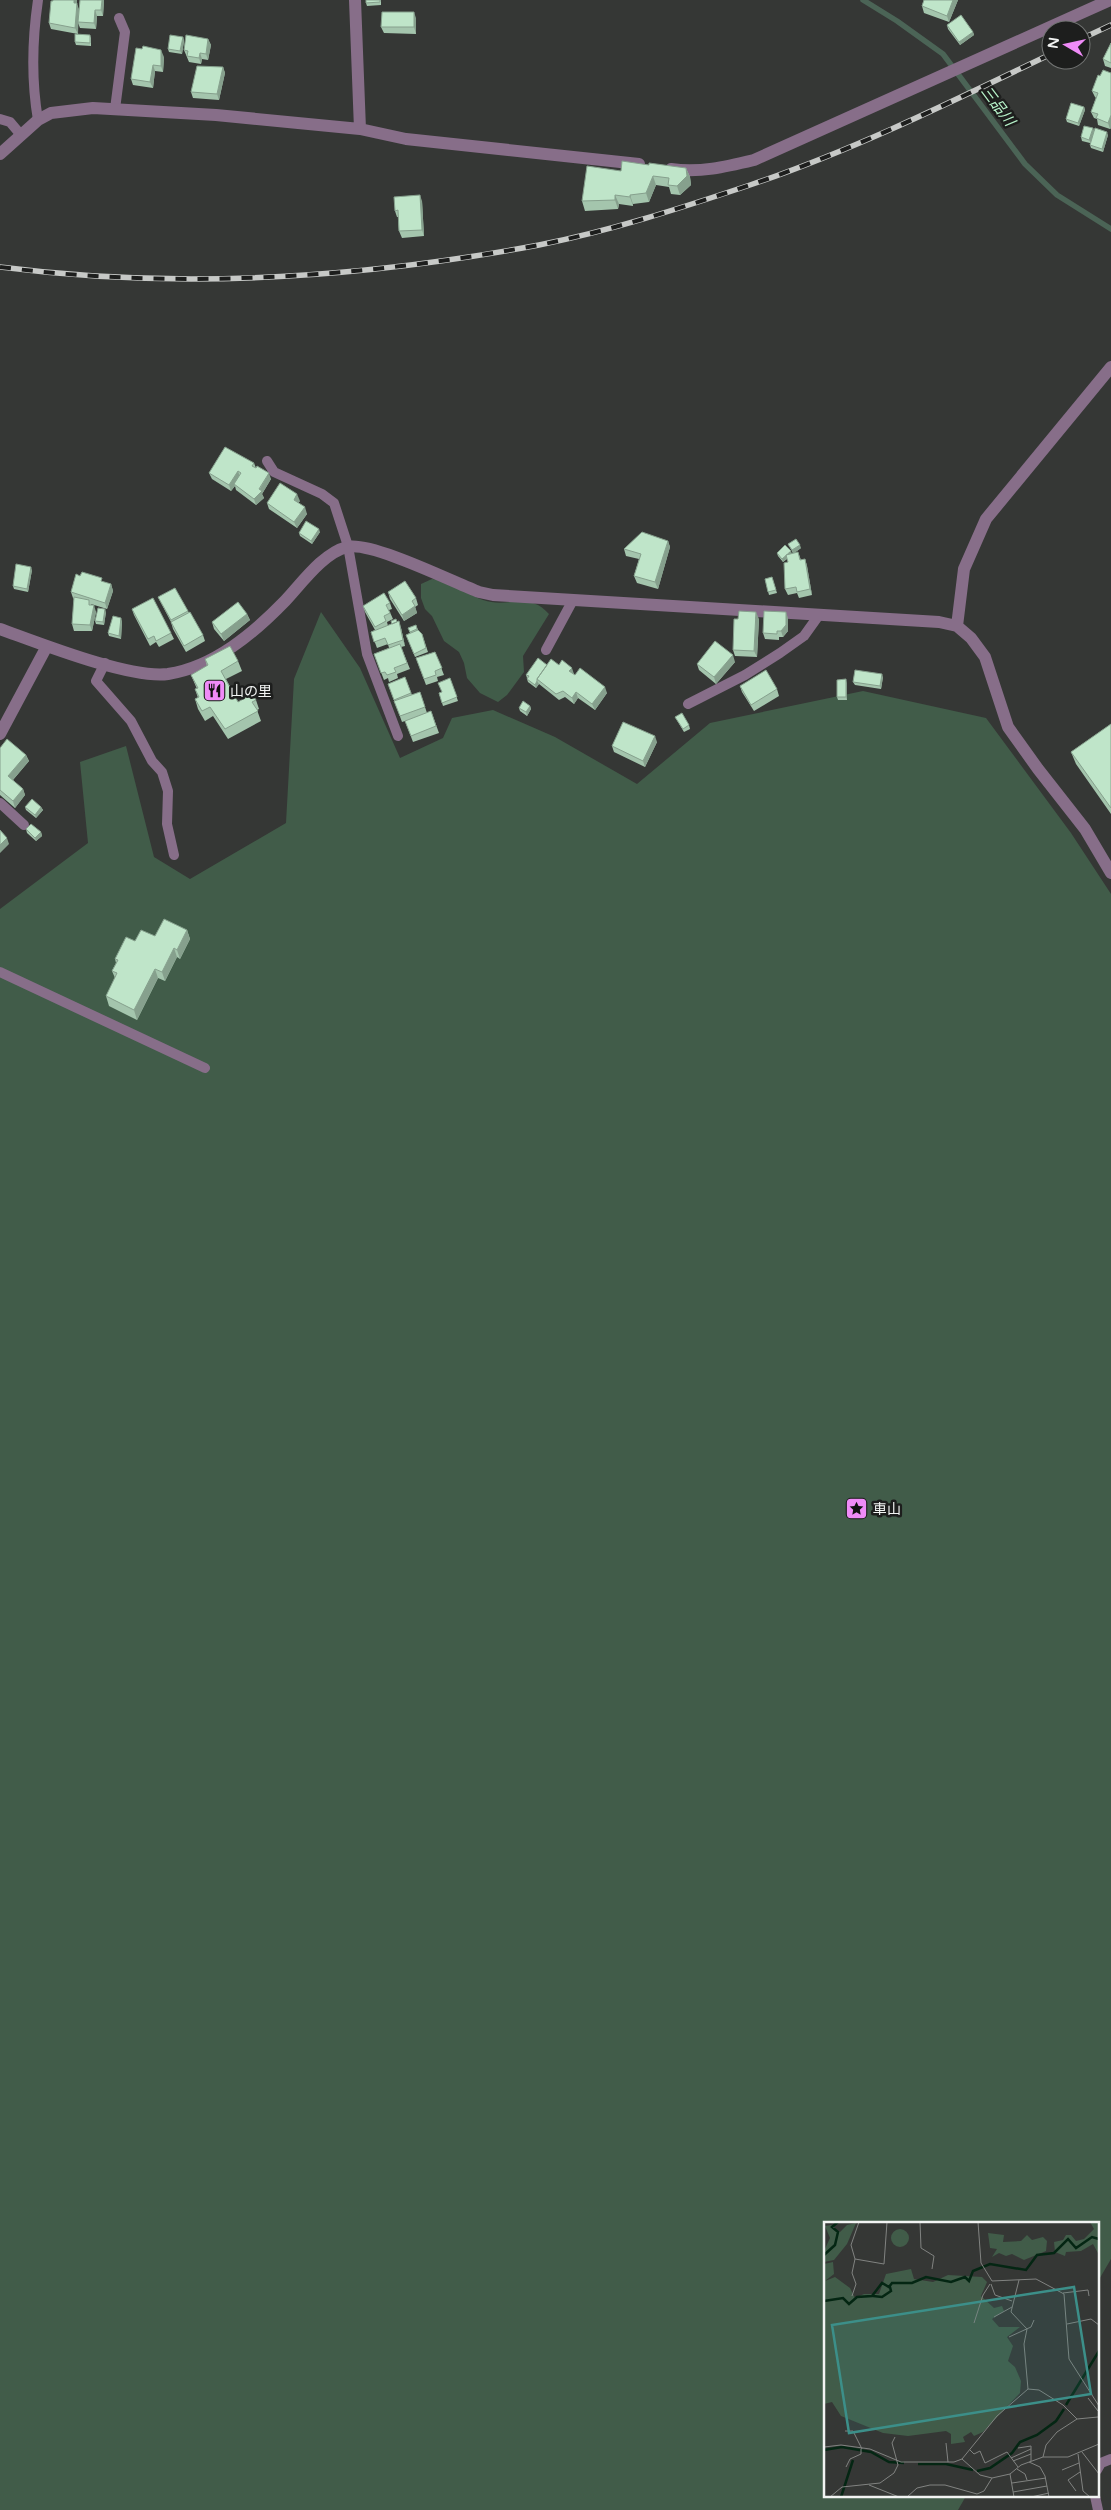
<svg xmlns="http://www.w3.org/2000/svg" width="1111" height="2510" font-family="'Varela Round','Noto Sans JP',sans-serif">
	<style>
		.green { fill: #415c49 }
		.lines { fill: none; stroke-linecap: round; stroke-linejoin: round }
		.stream { stroke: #4b6456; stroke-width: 5.5 }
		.service { stroke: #876e89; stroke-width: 10 }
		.minor { stroke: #876e89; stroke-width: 12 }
		.rail-casing { stroke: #c7c9c7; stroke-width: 5.5 }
		.rail { stroke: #1d1e1d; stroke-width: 4; stroke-dasharray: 11; stroke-linecap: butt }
		.wall { fill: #a4c5ad }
		.shaded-wall { fill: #86a08d }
		.building { fill: #bfe5c9; stroke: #86a08d }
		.labels { text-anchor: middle; stroke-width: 5; stroke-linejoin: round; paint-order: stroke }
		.poi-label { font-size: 14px; fill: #f2f4f3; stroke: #1d1e1d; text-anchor: start }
		.water-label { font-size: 15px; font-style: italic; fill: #b7f4ca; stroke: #1d1e1d }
		.inset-river { fill: none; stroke: #042613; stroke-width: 2.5 }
		.inset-road { fill: none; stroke: #818381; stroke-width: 1 }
		.view { fill: #3c8f89; fill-opacity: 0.15; stroke: #3c8f89; stroke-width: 2.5 }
		.inset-edge { fill: none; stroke: #f2f4f3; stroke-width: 2.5 }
	</style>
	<rect width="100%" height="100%" fill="#353735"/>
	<!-- green -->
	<path class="green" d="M432 579C437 580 443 579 448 581 460 585 470 596 483 600 509 609 527 590 549 614L523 656 524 672 507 695 498 702 480 693 467 678 464 663 459 652 444 641 432 616 425 609 421 598V584Z
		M321 612 360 668 400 758 443 738 452 718 493 710 555 737 637 784 710 723 863 691 986 718 1071 833 1111 894V2259L1097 2283V2224H825V2496H966L958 2510H0V909L88 843 80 762 126 746 154 857 190 879 286 823 294 679Z"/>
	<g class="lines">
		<!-- stream -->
		<path class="stream" d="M863 0 897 21 943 54 1025 164 1057 195 1111 229"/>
		<!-- service -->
		<path class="service" d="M38 0C32 41 31 79 38 120
			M115 109 125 32 119 18
			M0 119 10 122 21 135
			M267 461 274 472 322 494 334 503 348 546 367 654 398 736
			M546 650 573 600
			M105 663 96 681 131 721 152 761 162 772 168 791 167 824 174 855
			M688 704 745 675 780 653 804 636 819 615
			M0 803 24 825
			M0 972 205 1068
			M1097 2470 1101 2463 1111 2459
			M1095 2496 1098 2510"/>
		<!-- minor -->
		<path class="minor" d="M355 0 360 129
			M0 154 38 120 51 113 93 108 216 115 360 129 406 139 639 164
			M671 169C700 173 725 167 754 160L1110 0
			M957 626 964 569 986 519 1111 367
			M0 629C39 643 129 679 168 674 214 667 254 633 285 601 302 583 323 553 347 547 371 541 453 582 479 592L493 595 939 622 957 626 971 638 985 657 1008 727 1038 769 1085 829 1111 873
			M0 734 47 646"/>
		<defs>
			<path id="rail" d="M1081 39 1111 25
				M0 267C179 290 362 278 539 245 610 231 681 208 750 185 854 150 953 101 1051 54"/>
		</defs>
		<!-- rail casing -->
		<use href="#rail" class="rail-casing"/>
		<!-- rail -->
		<use href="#rail" class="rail"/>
	</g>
	<!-- wall -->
	<path class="wall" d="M80 0H104L103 16H97L96 29 80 28 78 23V34L51 29 49 23 77 1V4L79 10Z
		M381 0V5L367 6 366 3Z
		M924 0H958L949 22 924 13 922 6Z
		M416 18V34L384 33 381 27Z
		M947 25 973 32 974 35 960 45 948 29Z
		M90 35 91 38V46L76 45 75 42Z
		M183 37 184 41 182 54 169 52 168 49Z
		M208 39 211 45 208 60 202 59 201 64 189 62 184 50Z
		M1111 43V68L1105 66 1103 59Z
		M164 57 163 72 155 71 153 88 133 85 131 79Z
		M223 67 225 73 219 100 193 98 191 92Z
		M1111 73V128L1110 129 1098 125 1097 119 1094 118 1091 112 1096 98 1095 97 1092 91 1100 76Z
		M1084 107 1085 110 1079 126 1067 122 1066 119Z
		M1093 128 1094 131 1108 135 1103 152 1091 148 1090 145V143L1082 141 1081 137Z
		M649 165 686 168 690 177 691 185 680 195 671 194 669 187 656 185 649 202 633 204V206L619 204 618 209 585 211 582 201 621 171Z
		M422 201 424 236 402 238 399 231 398 217H397L395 211Z
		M254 463 256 468 271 479 262 494 264 498 256 505 236 490 235 486 231 491 212 479 209 473Z
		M300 501 298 503 307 514 297 528 269 509 267 503Z
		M320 532 312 544 300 536 299 533Z
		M668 541 670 547 658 589 637 583 634 576 639 559 626 556 624 549Z
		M788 544 801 548 794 553 798 552 801 560 805 559 807 566 812 595 799 598 797 593 788 595 785 589 788 562 787 559 783 562 778 556 777 553H793Z
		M32 570 28 592 14 589 13 586Z
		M772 577 777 593 769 595 765 579Z
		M104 582 111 584 113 591 107 609 91 604 96 612 92 631H74L72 624 74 599 73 598 71 592Z
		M388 592 416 598 418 605 415 607 417 613 404 621 390 599Z
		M158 597 188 611 203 635 205 641 186 652 173 629 171 622 161 603Z
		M390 603 392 609 389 610 393 619 387 622 388 626 397 622 401 628 405 646 401 647 410 669 397 674 398 678 389 682 388 678 384 680 374 654 389 648 388 644 377 648 371 632 375 630 365 612 363 606Z
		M132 609 171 633 174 639 159 647 156 642 150 646 134 615Z
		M106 612 104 625 96 624 95 621Z
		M247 614 250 620 224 641 214 629 212 622Z
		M788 618V631L783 637H779V640L765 639 763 633Z
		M738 619H759L757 657 735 656 733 650Z
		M122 621 121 639 109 636 108 633Z
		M416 625 418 630 422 634 428 652 415 657 406 635 410 633 409 631Z
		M435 652 444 675 437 677 438 681 426 685 416 658Z
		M205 659 238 661 242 671 226 679 238 702 256 700 259 709 257 710 261 721 228 739 213 716 205 721 198 709 195 699 198 698 195 689H197L191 675 207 666Z
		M735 662 716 684 699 670 697 664Z
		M547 665H559L574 674V675L607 693 595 710 578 698 574 704 565 697 559 700 539 684 536 688 528 682 527 679V678L526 675Z
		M405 677 412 695 420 692 427 713 431 711 439 733 413 742 405 721 402 722 388 684Z
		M883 677 881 689 855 685 853 682Z
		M450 678 458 701 443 706 439 693 442 692Z
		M847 683V700H838L837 697Z
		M740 686 777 689 779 696 754 711 742 692Z
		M530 706 531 709 527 716 520 711 519 708Z
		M675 717 689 725 690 729 684 732Z
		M1111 724V814L1076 764 1071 752Z
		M657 742 645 767 614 752 612 746Z
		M0 748 26 755 29 761 13 780 23 789 25 795 15 808 0 795Z
		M25 807H41L43 810 36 818 26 810Z
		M26 829 41 832 42 836 36 841 27 833Z
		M187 930 190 939 180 959 177 957 165 981 158 978 137 1020 109 1006 106 996 115 978 112 971 116 963 115 959 155 936Z"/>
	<!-- shaded-wall -->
	<path class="shaded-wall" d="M74 0H77V4L79 10 78 34 75 28Z
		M102 0H104L103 16 101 10Z
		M953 0H958L949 22 947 16Z
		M95 10 97 16 96 29 94 23Z
		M414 12 416 18V34L414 27Z
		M973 32 974 35 960 45 959 42Z
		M183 37 184 41 182 54 180 51Z
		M208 39 211 45 208 60 206 54Z
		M161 50 164 57 163 72 161 66Z
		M200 53 202 59 201 64 199 58Z
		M153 65 155 71 153 88 150 82Z
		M223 67 225 73 219 100 217 94Z
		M1084 107 1085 110 1079 126 1078 123Z
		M1111 115V128L1110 129 1108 123Z
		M1093 128 1094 131 1091 143 1089 140Z
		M1107 132 1108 135 1103 152 1102 149Z
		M686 168 690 177 691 185 680 195 677 186Z
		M653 176 656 185 649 202 646 193Z
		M420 195 422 201 424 236 422 230Z
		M615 195 619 204 618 209 615 200Z
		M630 195 633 204V206L630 197Z
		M238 471 240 477 234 484 235 486 231 491 229 485Z
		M269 473 271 479 262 494 264 498 256 505 254 499Z
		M297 494 300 501 296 506 294 500Z
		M305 507 307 514 297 528 294 522Z
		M319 529 320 532 312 544 311 541Z
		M668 541 670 547 658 589 655 582Z
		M800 545 801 548 793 554 792 550Z
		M791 551 792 554 783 562 782 559Z
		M805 559 807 566 812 595 810 589Z
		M31 567 32 570 28 592 27 589Z
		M111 584 113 591 107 609 105 603Z
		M94 605 96 612 92 631 90 625Z
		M415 606 417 613 404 621 402 615Z
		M105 609 106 612 104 625 103 622Z
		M756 612 759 619 757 657 754 651Z
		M786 612 788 618V631L783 637 781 631Z
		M247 614 250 620 224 641 221 634Z
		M121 618 122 621 121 639 119 636Z
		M399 621 401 628 405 646 403 640Z
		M733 655 735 662 716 684 714 677Z
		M572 668 574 674 572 677 569 671Z
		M882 674 883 677 881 689 880 686Z
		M846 679 847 683V700L846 697Z
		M537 681 539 684 536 688 535 685Z
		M605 687 607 693 595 710 592 704Z
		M576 692 578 698 574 704 572 698Z
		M530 706 531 709 527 716 526 712Z
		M655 736 657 742 645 767 643 761Z
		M26 755 29 761 11 782 8 776Z
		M23 789 25 795 15 808 13 801Z
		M41 807 43 810 36 818 35 815Z
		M41 832 42 836 36 841 35 838Z
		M7 838 9 844 0 853V845Z
		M187 930 190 939 180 959 177 950Z
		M174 948 177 957 165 981 162 972Z
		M155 969 158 978 137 1020 134 1010Z"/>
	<!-- building -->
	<path class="building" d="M53 0H74V3H77L75 28 49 23 51 1H53Z
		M80 0H102L101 10H95L94 23 78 22Z
		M366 0H380V2L366 3Z
		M924 0H953L947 16 922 6Z
		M382 12H414V27H381Z
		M961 15 973 32 959 42 947 25Z
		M75 34 90 35V43L75 42Z
		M170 35 183 37 180 51 168 49Z
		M186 35 208 39 206 54 200 53 199 58 187 56 188 51 184 50Z
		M1111 43V63L1103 59Z
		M143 46 161 50V66L153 65 150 82 131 79 136 48 142 49Z
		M197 66 223 67 217 94 191 92Z
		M1103 70 1111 73V115L1108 123 1096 118 1098 114 1091 112 1098 93 1092 91 1098 75 1100 76Z
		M1071 103 1084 107 1078 123 1066 119Z
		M1084 126 1093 128 1089 140 1081 137Z
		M1095 128 1107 132 1102 149 1090 145Z
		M622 161 649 165V163L686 168 687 176 677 186 668 185 669 178 653 176 646 193 630 195V197L615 195V200L582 201 587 166 621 171Z
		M420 195 422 230 399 231 398 210 395 211 394 197Z
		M225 447 254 463 252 466 256 468 257 466 269 473 259 489 262 491 254 499 234 484 241 473 238 471 229 485 209 473Z
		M280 483 297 494 294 500 305 507 294 522 267 503Z
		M306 521 319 529 311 541 299 533Z
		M642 532 668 541 655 582 634 576 641 554 624 549Z
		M796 539 800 545 792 550 788 544Z
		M785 545 791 551 782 559 777 553Z
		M798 552 800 560 805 559 810 589 797 592 796 587 785 589 784 563 788 562 786 555Z
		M16 564 31 567 27 589 13 586Z
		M82 572 102 578 101 581 111 584 105 603 71 592 76 574 80 576Z
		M772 577 776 590 768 592 765 579Z
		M405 581 416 598 412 601 415 606 402 615 388 592Z
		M175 588 188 611 171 620 158 597Z
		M384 593 390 603 386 605 390 613 384 616 386 621 375 627 363 606Z
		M74 597 89 600V605H94L90 625 72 624Z
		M153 598 171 633 156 641 154 636 148 639 132 609Z
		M238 602 247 614 221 634 212 622Z
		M98 608 105 609 103 622 95 621Z
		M739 611 756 612 754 651 733 650 734 619H738Z
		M764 611 786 612V625L781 631H777V634L763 633Z
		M190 612 203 635 184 646 171 622Z
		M113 616 121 618 119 636 108 633Z
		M396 619 397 622 392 624 391 621Z
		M399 621 403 640 388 645 385 638 374 642 371 632Z
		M416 625 417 629 410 632 408 628Z
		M418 630 422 634 426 648 414 654 406 635Z
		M715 641 733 655 714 677 697 664Z
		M400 644 407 663 394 668 396 672 387 675 385 672 381 673 374 654Z
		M230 646 238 661 221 671 238 702 252 694 256 700 252 702 258 711 225 729 210 707 202 711 195 699 199 697 195 689 198 688 191 675 208 665 205 659Z
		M435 652 442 668 435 671 436 675 424 679 416 658Z
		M538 658 547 665 537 679V681L535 685 527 679 529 676 526 675Z
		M551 659 559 665 562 660 572 668 569 671 575 675 580 668 605 687 592 704 576 692 572 698 563 691 556 694 537 679Z
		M766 670 777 689 751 705 740 686Z
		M855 670 882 674 880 686 853 682Z
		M405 677 411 693 394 700 388 684Z
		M450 678 457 697 442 703 439 693 442 692 438 683Z
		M846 679V697H837V680Z
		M420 692 425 707 400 716 394 701Z
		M523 701 530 706 526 712 519 708Z
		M431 711 436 726 411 736 405 721Z
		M682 713 689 725 683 729 675 717Z
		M623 722 655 736 643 761 612 746Z
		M1111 724V808L1071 752Z
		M7 739 26 755 8 776 23 789 13 801 0 790V748Z
		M32 799 41 807 35 815 25 807Z
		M31 824 41 832 35 838 26 829Z
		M0 830 7 838 0 845Z
		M164 919 187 930 177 950 174 948 162 972 155 969 134 1010 106 996 117 973 112 971 118 960 115 959 126 937 135 941 141 930 155 936Z"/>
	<!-- icons -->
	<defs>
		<symbol id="restaurant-square" viewBox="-11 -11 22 22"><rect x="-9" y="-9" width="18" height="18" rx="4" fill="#ef8bf7" stroke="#1d1e1d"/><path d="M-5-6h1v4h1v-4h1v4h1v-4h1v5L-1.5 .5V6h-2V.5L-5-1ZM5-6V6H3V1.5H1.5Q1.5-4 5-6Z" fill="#111"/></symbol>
		<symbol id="sight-square" viewBox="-11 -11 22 22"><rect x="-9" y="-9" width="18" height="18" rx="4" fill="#ef8bf7" stroke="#1d1e1d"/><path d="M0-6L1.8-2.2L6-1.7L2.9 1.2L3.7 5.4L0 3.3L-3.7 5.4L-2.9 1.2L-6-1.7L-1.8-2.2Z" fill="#111"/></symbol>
	</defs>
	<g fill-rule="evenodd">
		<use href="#restaurant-square" x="202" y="678" width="25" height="25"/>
		<use href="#sight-square" x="844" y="1496" width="25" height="25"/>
	</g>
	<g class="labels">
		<!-- poi labels -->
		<g class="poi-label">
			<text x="230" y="696">山の里</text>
			<text x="873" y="1514">車山</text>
		</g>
		<!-- water labels -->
		<g class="water-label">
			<text transform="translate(998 106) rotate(53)" y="5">三品川</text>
		</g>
	</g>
	<!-- overview -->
	<g transform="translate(824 2222)">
		<rect width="275" height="275" fill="#353735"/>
		<path d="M266 0H275V33L269 22 257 29 242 30 241 34 231 30 230 20 239 18 242 13H247L252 19 260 17 270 7ZM32 1 23 22 10 38 0 40V29L6 16 1 4 7 3 16 10 23 3ZM67 16a9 9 0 1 1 18 0a9 9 0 1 1-18 0ZM164 11 180 13 179 20 197 19 203 13 208 18 219 15 223 19 222 29 200 38 188 32 182 34 175 31 168 35 173 27 166 26ZM9 40 10 52 1 59 11 55 26 66 31 76 40 72H55L62 52 87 47 90 57 109 60 124 53 158 55 163 60 157 74 170 86 178 84 180 89 168 97 175 105H196L183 115 189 124 184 139 191 145 197 159 196 171 159 210 150 214 147 210 139 215 141 220 127 222V212L122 209 84 214 59 211 17 194 8 180 0 182V42Z" fill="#415c49"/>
		<path class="inset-river" d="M0 33 11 23 14 10 8 5 14 0M49 74 58 75 67 69 66 65M0 79 19 76 25 82 33 75 48 74 58 61 65 65 68 61H88L102 55 127 60 141 55 145 59 149 49 166 42 202 48 213 33 230 31 244 17 252 26 268 15 275 17M242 183 275 129M0 228 18 225 47 230 65 240 80 241M94 242H122L149 248M153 249 166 246 188 231 196 220 213 213 232 199 240 187M17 275 29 238"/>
		<path class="inset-road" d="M96 0 97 26 110 34 108 47M154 0 157 41 168 59 212 57 240 72 245 137 275 184M31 37 60 42 63 0M195 58 187 90 203 107 200 122 204 167M167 62 171 73 188 79M239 71 264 68 265 74M28 74 32 62 28 51 31 37 27 23 35 0M170 95 188 85M150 101 159 73 166 62M243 102 267 97 275 103M185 115 207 105 210 98M264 176 274 189M21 209H29L38 227M122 221 124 240M0 225 17 223 46 227 77 240H130L138 237 173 194 204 167 215 168 239 183 253 197 274 195M194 226 207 224V239M146 228 150 232 156 229 161 241 183 230 194 245M258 230 275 252M254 232 259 269 266 275M219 235 222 223 233 210 253 197M187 236 207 227M138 237 156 253 168 256 186 252 197 243 219 235H244L275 222M189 239 207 232M205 240 216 245 221 254 225 275M22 245 26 237 37 232V227M193 247 201 252 203 258M238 248 255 241M186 252 190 275M188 261 222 256M45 263 75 275M252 269 244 258 256 250M189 270 223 264M6 275 18 265 56 261 70 251 74 243 68 221 71 215M83 275 93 266 106 263H121L153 272 160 269 168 256M207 275 225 271"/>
		<path class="view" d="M250 65 267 172 25 211 8 103Z"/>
		<rect width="275" height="275" class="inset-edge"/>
	</g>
	<!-- north arrow -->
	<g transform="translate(1066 45) rotate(279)"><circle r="24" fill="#1d1e1d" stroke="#727473"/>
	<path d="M0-4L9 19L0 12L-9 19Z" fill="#ef8bf7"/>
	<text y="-8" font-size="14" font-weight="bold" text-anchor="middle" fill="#f2f4f3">N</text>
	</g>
</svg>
